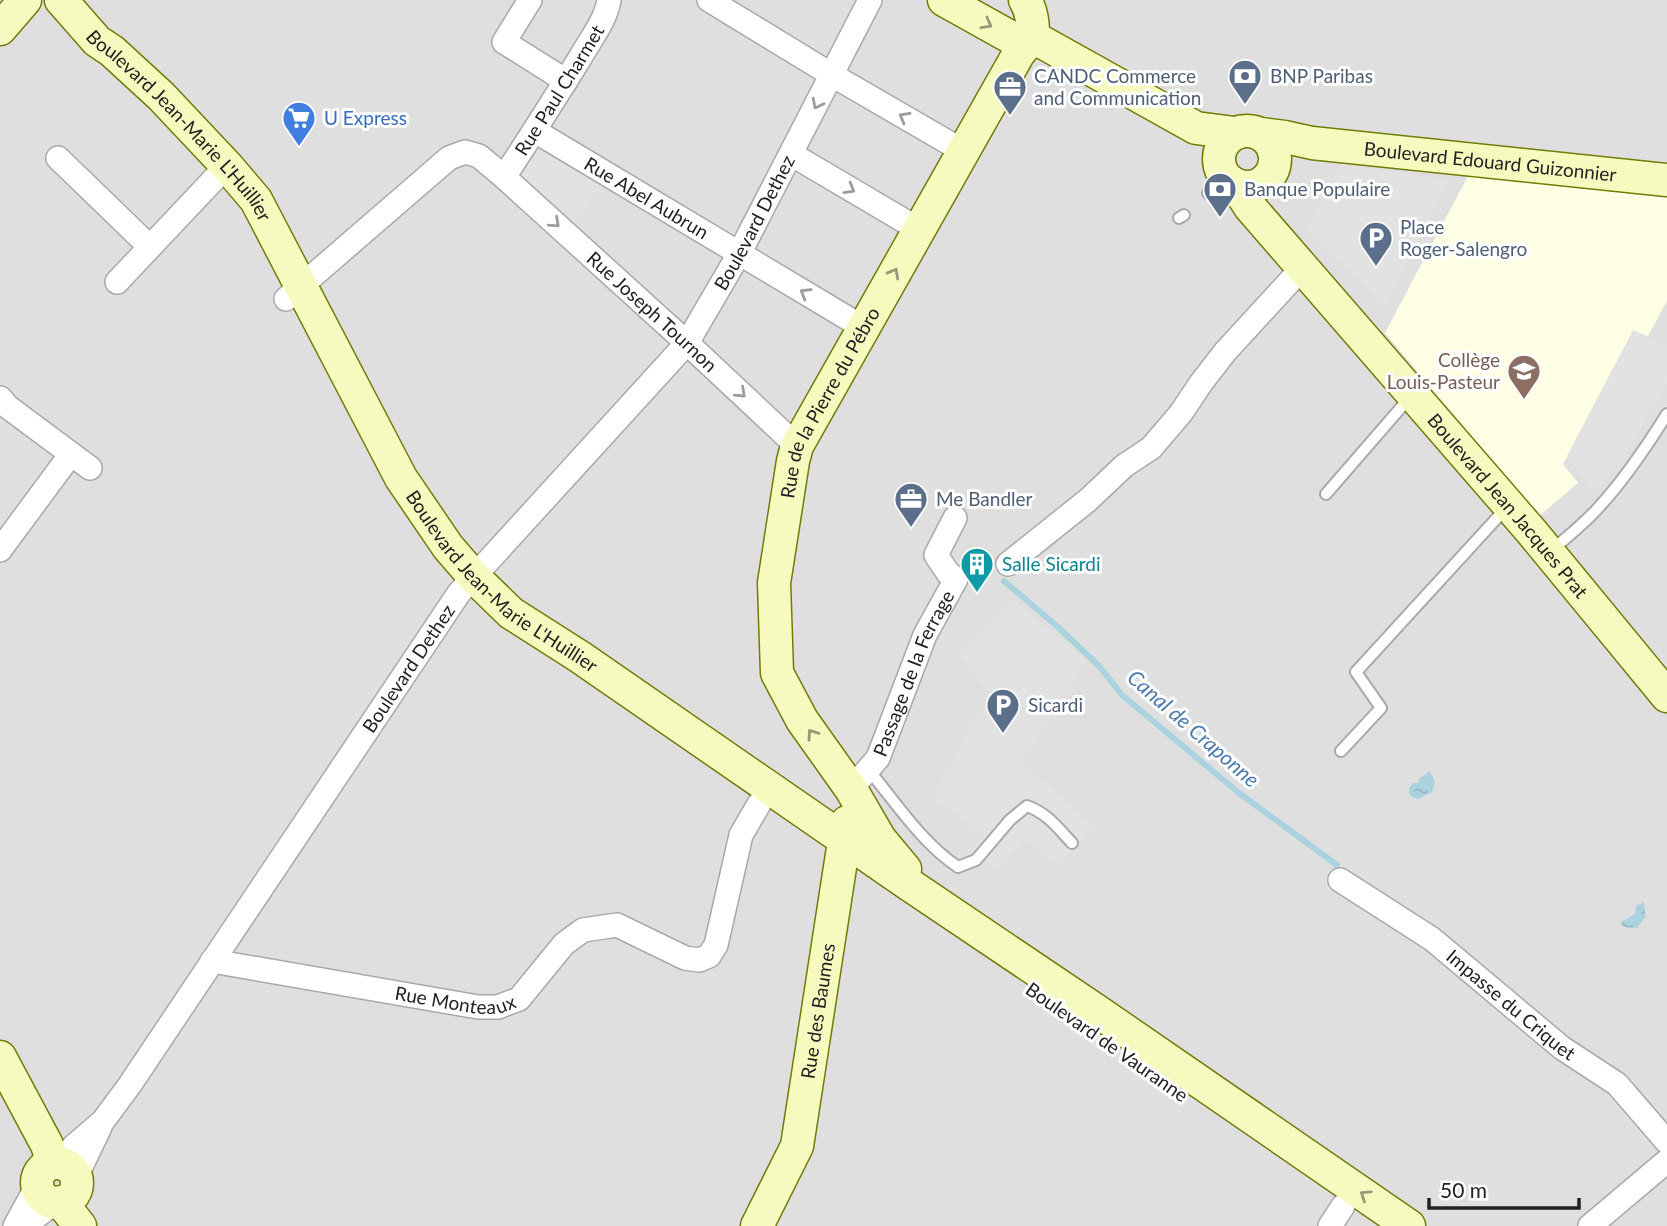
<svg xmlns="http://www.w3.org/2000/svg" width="1667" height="1226" font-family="Lato,sans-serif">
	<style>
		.residential { fill: #e0dfdf }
		.education { fill: #ffffe5 }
		.parking { fill: #e2e2e2 }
		.water { fill: url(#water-ripples) }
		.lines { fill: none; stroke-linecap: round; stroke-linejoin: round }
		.stream { stroke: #aad3df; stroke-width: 6 }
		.lane-casing { stroke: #a9a9a9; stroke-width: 14 }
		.street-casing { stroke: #a9a9a9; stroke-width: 26 }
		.secondary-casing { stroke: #707d05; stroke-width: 35 }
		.lane { stroke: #fff; stroke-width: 10 }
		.street { stroke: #fff; stroke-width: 23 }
		.secondary { stroke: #f7fabf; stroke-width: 32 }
		.oneway { stroke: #979978 }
		.oneway2 { stroke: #9c9c9c }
		.labels { text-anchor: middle; stroke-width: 6; stroke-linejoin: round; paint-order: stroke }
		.service-label { font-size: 19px; fill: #4e5e75; stroke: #fff; text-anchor: start }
		.street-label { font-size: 19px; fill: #222; stroke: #fff }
		.shop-label { font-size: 19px; fill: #366cbe; stroke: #fff; text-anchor: start }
		.education-label { font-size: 19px; fill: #785e54; stroke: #fff; text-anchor: end }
		.culture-label { font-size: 19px; fill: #0d838f; stroke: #fff; text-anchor: start }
		.water-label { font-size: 21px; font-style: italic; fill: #4a7aab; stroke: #fff }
	</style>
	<defs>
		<pattern id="water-ripples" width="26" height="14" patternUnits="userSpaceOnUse" patternTransform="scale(1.75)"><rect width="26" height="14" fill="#aad3df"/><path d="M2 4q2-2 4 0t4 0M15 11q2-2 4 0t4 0" fill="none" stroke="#92b5bf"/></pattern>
	</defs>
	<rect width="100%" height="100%" fill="#f2efe9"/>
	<!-- residential -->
	<path class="residential" d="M0 0H1667V1226H0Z"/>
	<!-- education -->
	<path class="education" d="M1469 174 1667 194V301L1648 336 1563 464 1578 483 1539 516 1385 333Z"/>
	<!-- parking -->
	<path class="parking" d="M538 147H540L600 183 572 229 517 181Z
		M1342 164 1449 181 1386 306 1306 231Z
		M1633 330 1667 345V381L1620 464 1596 490H1593L1567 456Z
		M1015 601 1086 661 1021 763 1093 825 1058 867 1025 839 996 870 974 849 984 836 932 796 991 694 959 657Z"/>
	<!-- water -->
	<path class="water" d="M1430 771 1435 782 1432 792 1418 799 1412 797 1409 793V788L1413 783H1418L1420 778Z
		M1644 902C1645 920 1649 912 1637 928L1623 927 1621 922 1635 914 1636 906Z"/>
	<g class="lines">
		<!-- stream -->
		<path class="stream" d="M1004 581 1059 628 1099 666 1122 695 1239 793 1337 865"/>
		<defs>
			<path id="lane" d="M1208 193 1227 179
				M1179 218 1184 215
				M1326 494 1411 396
				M1551 551C1568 536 1585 523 1599 507 1625 479 1647 446 1667 414
				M1341 751 1381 708 1356 672 1507 507
				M868 769C896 803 922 843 958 867L976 860 1010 820 1027 806C1047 813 1058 828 1072 843"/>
			<g id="street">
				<path d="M530 0 504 42 566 81"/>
				<path d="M709 0 832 75 963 151"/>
				<path id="s1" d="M535 131 864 328"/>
				<path d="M791 154 918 229"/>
				<path d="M58 158 150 247"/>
				<path id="s2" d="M504 177C530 138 555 98 580 58 590 40 606 20 609 0"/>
				<path d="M117 282 218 175"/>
				<path id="s3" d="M286 299 449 158 465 152 479 156 504 177 687 343 797 446"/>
				<path d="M0 398 8 407 90 468"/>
				<path d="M0 550 71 454"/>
				<path d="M1008 564 1088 500 1124 466 1151 448 1181 413 1201 383 1225 352 1303 267"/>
				<path id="s4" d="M851 789 878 758 925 635 956 579 948 573 936 555 955 518"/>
				<path id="s5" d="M1340 880 1432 939 1562 1048 1617 1084 1667 1142"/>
				<path id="s6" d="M212 961 478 1007H498L519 999 564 944 583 930 617 925 685 958 699 960 709 956 716 945 741 835 759 804"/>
				<path id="s7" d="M59 1163 74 1146 103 1121 129 1086 459 593 687 343 739 254 870 0"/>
				<path d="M76 1177 100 1127"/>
				<path d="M15 1226 37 1186"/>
				<path d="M24 1226 54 1203"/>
				<path d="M1330 1226 1343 1206"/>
				<path d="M1590 1226 1667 1161"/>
			</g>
			<g id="secondary">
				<path id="s8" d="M61 0 97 41 112 51 161 96 227 166 256 200 401 478 448 547 474 577 511 613 580 657 907 883 1097 1011 1409 1226"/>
				<path d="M944 0 1012 38 1020 39 1033 37 1196 128 1235 133"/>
				<path d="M1025 0C1032 11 1033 23 1033 37"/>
				<path d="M0 29 25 0"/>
				<circle cx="1247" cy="159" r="28"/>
				<path id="s9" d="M1261 134 1285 137 1312 143 1667 180"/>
				<path id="s10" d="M1235 184 1250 207 1531 531 1667 696"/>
				<path id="s11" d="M905 869 880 839 851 789 802 720 777 673 774 583 793 461 797 446 1019 53 1033 37"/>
				<path d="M0 1057 47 1145 53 1163"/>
				<circle cx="57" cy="1183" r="20"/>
				<path d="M61 1202 80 1226"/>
				<path id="s12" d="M757 1226 797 1146 847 822"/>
			</g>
		</defs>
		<!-- lane casing -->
		<use href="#lane" class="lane-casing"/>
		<!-- street casing -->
		<use href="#street" class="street-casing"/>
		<!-- secondary casing -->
		<use href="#secondary" class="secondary-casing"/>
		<!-- lane -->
		<use href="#lane" class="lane"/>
		<!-- street -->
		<use href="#street" class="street"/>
		<!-- secondary -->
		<use href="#secondary" class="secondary"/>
	</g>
	<!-- one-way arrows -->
	<defs><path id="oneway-chevron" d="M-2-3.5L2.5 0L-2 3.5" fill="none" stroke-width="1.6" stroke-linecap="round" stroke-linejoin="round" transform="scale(1.75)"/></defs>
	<g class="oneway">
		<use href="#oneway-chevron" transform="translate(987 24) rotate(29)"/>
		<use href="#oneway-chevron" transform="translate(894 273) rotate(-61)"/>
		<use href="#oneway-chevron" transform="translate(812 734) rotate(-125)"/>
		<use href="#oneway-chevron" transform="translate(1365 1195) rotate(-146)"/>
	</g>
	<g class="oneway2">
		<use href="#oneway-chevron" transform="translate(817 104) rotate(117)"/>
		<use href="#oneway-chevron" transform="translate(904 117) rotate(-150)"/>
		<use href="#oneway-chevron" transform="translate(850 189) rotate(30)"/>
		<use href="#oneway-chevron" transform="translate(555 223) rotate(42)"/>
		<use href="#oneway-chevron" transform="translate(805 293) rotate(-149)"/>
		<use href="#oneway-chevron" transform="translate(741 393) rotate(43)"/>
	</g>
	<!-- icons -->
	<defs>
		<symbol id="bank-pin" viewBox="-11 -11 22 30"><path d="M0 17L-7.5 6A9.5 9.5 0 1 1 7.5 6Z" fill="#5c6f8a" stroke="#fff"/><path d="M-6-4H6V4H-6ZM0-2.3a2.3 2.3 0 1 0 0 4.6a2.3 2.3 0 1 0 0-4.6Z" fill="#fff"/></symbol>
		<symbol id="office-pin" viewBox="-11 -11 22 30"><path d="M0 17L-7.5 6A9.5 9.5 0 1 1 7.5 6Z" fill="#5c6f8a" stroke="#fff"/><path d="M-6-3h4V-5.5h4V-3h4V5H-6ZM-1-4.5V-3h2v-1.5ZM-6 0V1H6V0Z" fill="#fff"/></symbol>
		<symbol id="supermarket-pin" viewBox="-11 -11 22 30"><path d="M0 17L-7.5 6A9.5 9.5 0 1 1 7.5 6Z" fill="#3f7fe0" stroke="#fff"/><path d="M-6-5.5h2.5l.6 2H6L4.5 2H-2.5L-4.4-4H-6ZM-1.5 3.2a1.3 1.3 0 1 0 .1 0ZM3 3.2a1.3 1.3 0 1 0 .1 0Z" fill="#fff"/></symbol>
		<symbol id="parking-pin" viewBox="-11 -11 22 30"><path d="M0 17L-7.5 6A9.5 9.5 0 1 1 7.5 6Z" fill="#5c6f8a" stroke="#fff"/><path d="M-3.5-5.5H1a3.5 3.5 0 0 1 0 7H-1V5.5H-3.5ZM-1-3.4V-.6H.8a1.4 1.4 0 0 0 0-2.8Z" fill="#fff"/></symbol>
		<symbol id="school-pin" viewBox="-11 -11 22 30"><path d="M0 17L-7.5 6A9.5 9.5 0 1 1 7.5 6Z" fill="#8d6e63" stroke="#fff"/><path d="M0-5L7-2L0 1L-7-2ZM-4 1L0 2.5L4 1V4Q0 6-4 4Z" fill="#fff"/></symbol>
		<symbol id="building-pin" viewBox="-11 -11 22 30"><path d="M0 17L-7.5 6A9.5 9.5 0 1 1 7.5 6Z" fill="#0f9aa8" stroke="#fff"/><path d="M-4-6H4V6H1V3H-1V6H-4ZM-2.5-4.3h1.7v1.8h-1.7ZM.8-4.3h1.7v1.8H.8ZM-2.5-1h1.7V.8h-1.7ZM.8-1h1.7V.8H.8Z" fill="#fff"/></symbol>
	</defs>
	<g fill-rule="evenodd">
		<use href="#bank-pin" x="1226" y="57" width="38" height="52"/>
		<use href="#office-pin" x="991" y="68" width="38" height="52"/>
		<use href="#supermarket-pin" x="280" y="99" width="38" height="52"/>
		<use href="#bank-pin" x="1201" y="170" width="38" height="52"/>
		<use href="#parking-pin" x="1357" y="219" width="38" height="52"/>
		<use href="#school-pin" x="1505" y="352" width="38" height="52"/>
		<use href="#office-pin" x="892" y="480" width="38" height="52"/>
		<use href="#building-pin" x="958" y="545" width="38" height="52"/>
		<use href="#parking-pin" x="984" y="686" width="38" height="52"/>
	</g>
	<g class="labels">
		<!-- service labels -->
		<g class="service-label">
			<text x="1034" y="83">CANDC Commerce<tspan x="1034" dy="22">and Communication</tspan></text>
			<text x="1270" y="83">BNP Paribas</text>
			<text x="1244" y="196">Banque Populaire</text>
			<text x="1400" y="234">Place<tspan x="1400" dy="22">Roger-Salengro</tspan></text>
			<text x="936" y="506">Me Bandler</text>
			<text x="1028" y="712">Sicardi</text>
		</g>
		<!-- street labels -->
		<g class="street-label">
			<text dy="7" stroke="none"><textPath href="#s2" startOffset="103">Rue Paul Charmet</textPath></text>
			<text dy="7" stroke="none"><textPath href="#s8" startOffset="173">Boulevard Jean-Marie L'Huillier</textPath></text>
			<text dy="7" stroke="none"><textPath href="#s9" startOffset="231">Boulevard Edouard Guizonnier</textPath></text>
			<text dy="7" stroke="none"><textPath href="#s1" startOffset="130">Rue Abel Aubrun</textPath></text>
			<text dy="7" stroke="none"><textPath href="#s7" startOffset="1174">Boulevard Dethez</textPath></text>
			<text dy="7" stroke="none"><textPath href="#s3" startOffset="480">Rue Joseph Tournon</textPath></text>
			<text dy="7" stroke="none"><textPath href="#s11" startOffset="516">Rue de la Pierre du Pébro</textPath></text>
			<text dy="7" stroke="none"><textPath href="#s10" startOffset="422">Boulevard Jean Jacques Prat</textPath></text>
			<text dy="7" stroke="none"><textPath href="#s8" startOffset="740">Boulevard Jean-Marie L'Huillier</textPath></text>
			<text dy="7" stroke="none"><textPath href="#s7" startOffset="607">Boulevard Dethez</textPath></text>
			<text dy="7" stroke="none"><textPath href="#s4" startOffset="133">Passage de la Ferrage</textPath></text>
			<text dy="7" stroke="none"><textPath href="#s6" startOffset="247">Rue Monteaux</textPath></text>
			<text dy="7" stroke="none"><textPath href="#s5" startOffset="212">Impasse du Criquet</textPath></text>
			<text dy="7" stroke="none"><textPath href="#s12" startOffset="226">Rue des Baumes</textPath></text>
			<text transform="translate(1107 1042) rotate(35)" y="7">Boulevard de Vauranne</text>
		</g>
		<!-- shop labels -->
		<g class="shop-label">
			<text x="324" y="125">U Express</text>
		</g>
		<!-- education labels -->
		<g class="education-label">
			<text x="1500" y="367">Collège<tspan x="1500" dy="22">Louis-Pasteur</tspan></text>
		</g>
		<!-- culture labels -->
		<g class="culture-label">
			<text x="1002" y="571">Salle Sicardi</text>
		</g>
		<!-- water labels -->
		<g class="water-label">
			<text transform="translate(1193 729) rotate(41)" y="7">Canal de Craponne</text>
		</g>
	</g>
	<!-- scale -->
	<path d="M1429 1198v10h150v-10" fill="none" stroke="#222222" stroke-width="3.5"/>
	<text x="1440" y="1198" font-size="21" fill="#222222" stroke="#ffffff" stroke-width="5" paint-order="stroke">50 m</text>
</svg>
